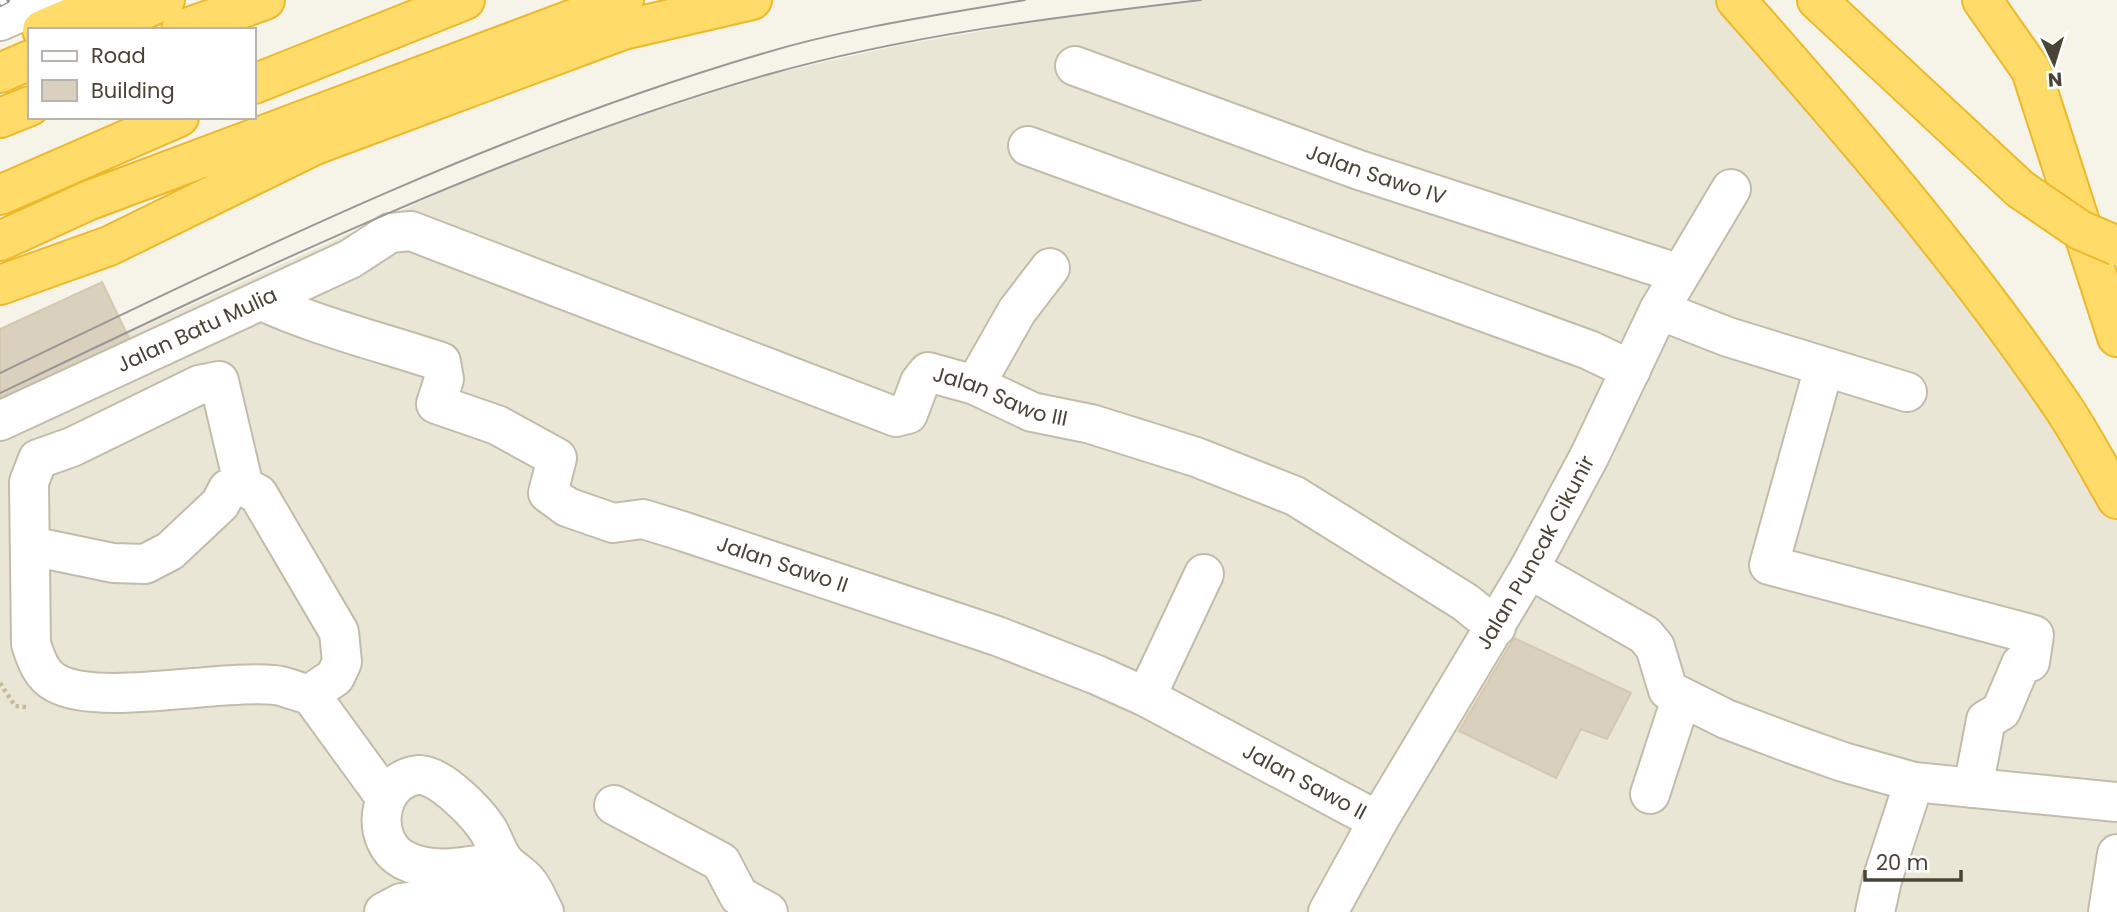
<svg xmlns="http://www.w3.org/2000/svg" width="2117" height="912" font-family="Poppins,sans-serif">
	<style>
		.residential { fill: #eae6d6 }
		.building { fill: #d9d0bd; stroke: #d4c9af; stroke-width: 2 }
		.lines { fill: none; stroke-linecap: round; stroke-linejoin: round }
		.minor-casing { stroke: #c3bcaa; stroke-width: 42 }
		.highway-casing { stroke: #eeb82b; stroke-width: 42 }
		.path { stroke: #c6ba9a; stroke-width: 4.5; stroke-dasharray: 3.5 3.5; stroke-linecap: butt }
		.minor { stroke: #fff; stroke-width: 38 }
		.highway { stroke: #ffdb6a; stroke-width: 38 }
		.tram { stroke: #989898; stroke-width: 2 }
		.rail-casing { stroke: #989898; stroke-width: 8 }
		.rail { stroke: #fff; stroke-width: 5; stroke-dasharray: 16; stroke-linecap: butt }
		.highway-bridge-casing { stroke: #eeb82b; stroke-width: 42; stroke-linecap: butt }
		.highway-bridge { stroke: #ffdb6a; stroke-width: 38 }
		.labels { text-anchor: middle; stroke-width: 5; stroke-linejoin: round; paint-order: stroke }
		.street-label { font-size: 21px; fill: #4a4436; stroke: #fff }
	</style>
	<rect width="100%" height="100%" fill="#f6f3e9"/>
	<!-- residential -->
	<path class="residential" d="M1201 0H1736L2117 499V912H0V391L484 173 624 121 768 75 895 46 1070 16Z"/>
	<!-- building -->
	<path class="building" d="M102 282 141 363 0 431V329Z
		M1514 638 1631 693 1607 739 1581 729 1556 778 1459 731Z"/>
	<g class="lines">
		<defs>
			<g id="minor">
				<path d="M0 21 48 0"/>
				<path id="s1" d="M1075 66 1359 170 1680 274"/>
				<path d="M1028 146 1589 350 1631 370"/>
				<path id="s2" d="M262 301C319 327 381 342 441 362L444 379 436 404 497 425 557 458 548 493 567 507 613 523 643 519 682 531 997 636 1097 675 1146 697 1378 821"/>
				<path d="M1659 310 1728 337 1907 392"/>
				<path d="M1824 367 1769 565 2034 635 2030 662 2021 664 2001 711 1986 720 1973 788"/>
				<path d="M975 385 1017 311 1050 268"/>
				<path id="s3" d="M0 421 350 259 390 233 411 231 896 417 908 414 920 382 928 372 975 385 1032 412 1091 424 1196 457 1295 496 1465 602 1496 627"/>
				<path d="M31 546 113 563 145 564 170 551 220 504 228 489 244 487 258 494 339 632 342 662 335 677 310 694C298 693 287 686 274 685 222 679 98 707 56 683 41 675 36 659 31 644L29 482 38 459 72 447 199 385 219 381 244 487"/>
				<path d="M1529 569 1645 635 1655 647 1668 690 1726 719 1795 745 1843 762 1914 782 2117 802"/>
				<path d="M310 694 385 797"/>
				<path d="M1146 697 1204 574"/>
				<path d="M1650 794 1681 699"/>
				<path d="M614 805 721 862 739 896 768 912"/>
				<path d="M504 861C471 865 435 876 404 860 369 842 376 780 418 775 439 773 477 813 488 830 494 840 497 853 505 862 512 870 523 875 529 884 535 892 539 903 544 912"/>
				<path d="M384 912 401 903 490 893 504 902 512 912"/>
				<path id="s4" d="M1328 912 1378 821 1529 569 1590 455 1659 310 1731 189"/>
				<path d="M1875 912 1882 880 1914 782"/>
				<path d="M2108 912 2117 854"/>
			</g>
			<path id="highway" d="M1736 0C1850 129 1963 260 2060 403 2081 433 2098 467 2117 499
				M1817 0 2020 189
				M1982 0 2031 70 2117 337
				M42 30 111 0
				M98 30 165 0
				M181 30 265 0
				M0 73 30 60
				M254 84 465 0
				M0 118 30 106
				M0 195 179 117
				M0 241 90 200 624 0
				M0 285 109 246 315 145 623 30 752 0"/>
		</defs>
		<!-- minor casing -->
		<use href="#minor" class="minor-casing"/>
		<!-- highway casing -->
		<use href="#highway" class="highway-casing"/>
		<!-- path -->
		<path class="path" d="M0 683 15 706 26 707"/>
		<!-- minor -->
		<use href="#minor" class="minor"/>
		<!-- highway -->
		<use href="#highway" class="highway"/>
		<!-- tram -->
		<path class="tram" d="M0 373C248 254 496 132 761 54 847 28 937 15 1025 0
			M0 393C249 274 500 152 766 75 907 35 1056 17 1201 0"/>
		<defs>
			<path id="rail" d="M0 3 6 0"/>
		</defs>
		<!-- rail casing -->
		<use href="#rail" class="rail-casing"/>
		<!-- rail -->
		<use href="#rail" class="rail"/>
		<defs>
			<path id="highway-bridge" d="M2020 189 2080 230 2117 246"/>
		</defs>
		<!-- highway-bridge casing -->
		<use href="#highway-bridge" class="highway-bridge-casing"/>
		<!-- highway-bridge -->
		<use href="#highway-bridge" class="highway-bridge"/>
	</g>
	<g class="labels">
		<!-- street labels -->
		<g class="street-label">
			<text dy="7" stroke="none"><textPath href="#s1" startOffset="320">Jalan Sawo IV</textPath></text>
			<text dy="7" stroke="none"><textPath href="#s3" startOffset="217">Jalan Batu Mulia</textPath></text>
			<text dy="7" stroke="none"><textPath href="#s3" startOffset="1110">Jalan Sawo III</textPath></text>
			<text dy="7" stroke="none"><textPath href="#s4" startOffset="415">Jalan Puncak Cikunir</textPath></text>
			<text dy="7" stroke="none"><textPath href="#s2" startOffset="651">Jalan Sawo II</textPath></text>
			<text dy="7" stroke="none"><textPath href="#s2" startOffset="1218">Jalan Sawo II</textPath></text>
		</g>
	</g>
	<!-- legend -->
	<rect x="28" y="28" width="228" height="91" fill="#ffffff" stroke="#b7b4af" stroke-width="2"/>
	<rect x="42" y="51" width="35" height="10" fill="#ffffff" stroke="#b7b4af" stroke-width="2"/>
	<text x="91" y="63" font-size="21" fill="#4a4436">Road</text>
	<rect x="42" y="80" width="35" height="21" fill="#d9d0bd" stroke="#b7b4af" stroke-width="2"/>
	<text x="91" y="98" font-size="21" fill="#4a4436">Building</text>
	<!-- north arrow -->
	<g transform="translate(2054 63) rotate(176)" stroke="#ffffff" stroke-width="5" paint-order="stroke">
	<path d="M0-5L12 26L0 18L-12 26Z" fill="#4a4436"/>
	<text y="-10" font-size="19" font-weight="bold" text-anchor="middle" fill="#4a4436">N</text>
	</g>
	<!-- scale -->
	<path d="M1865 870v10h96v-10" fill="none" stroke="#4a4436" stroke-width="3.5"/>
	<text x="1876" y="870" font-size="21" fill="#4a4436" stroke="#ffffff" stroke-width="5" paint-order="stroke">20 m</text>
</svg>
